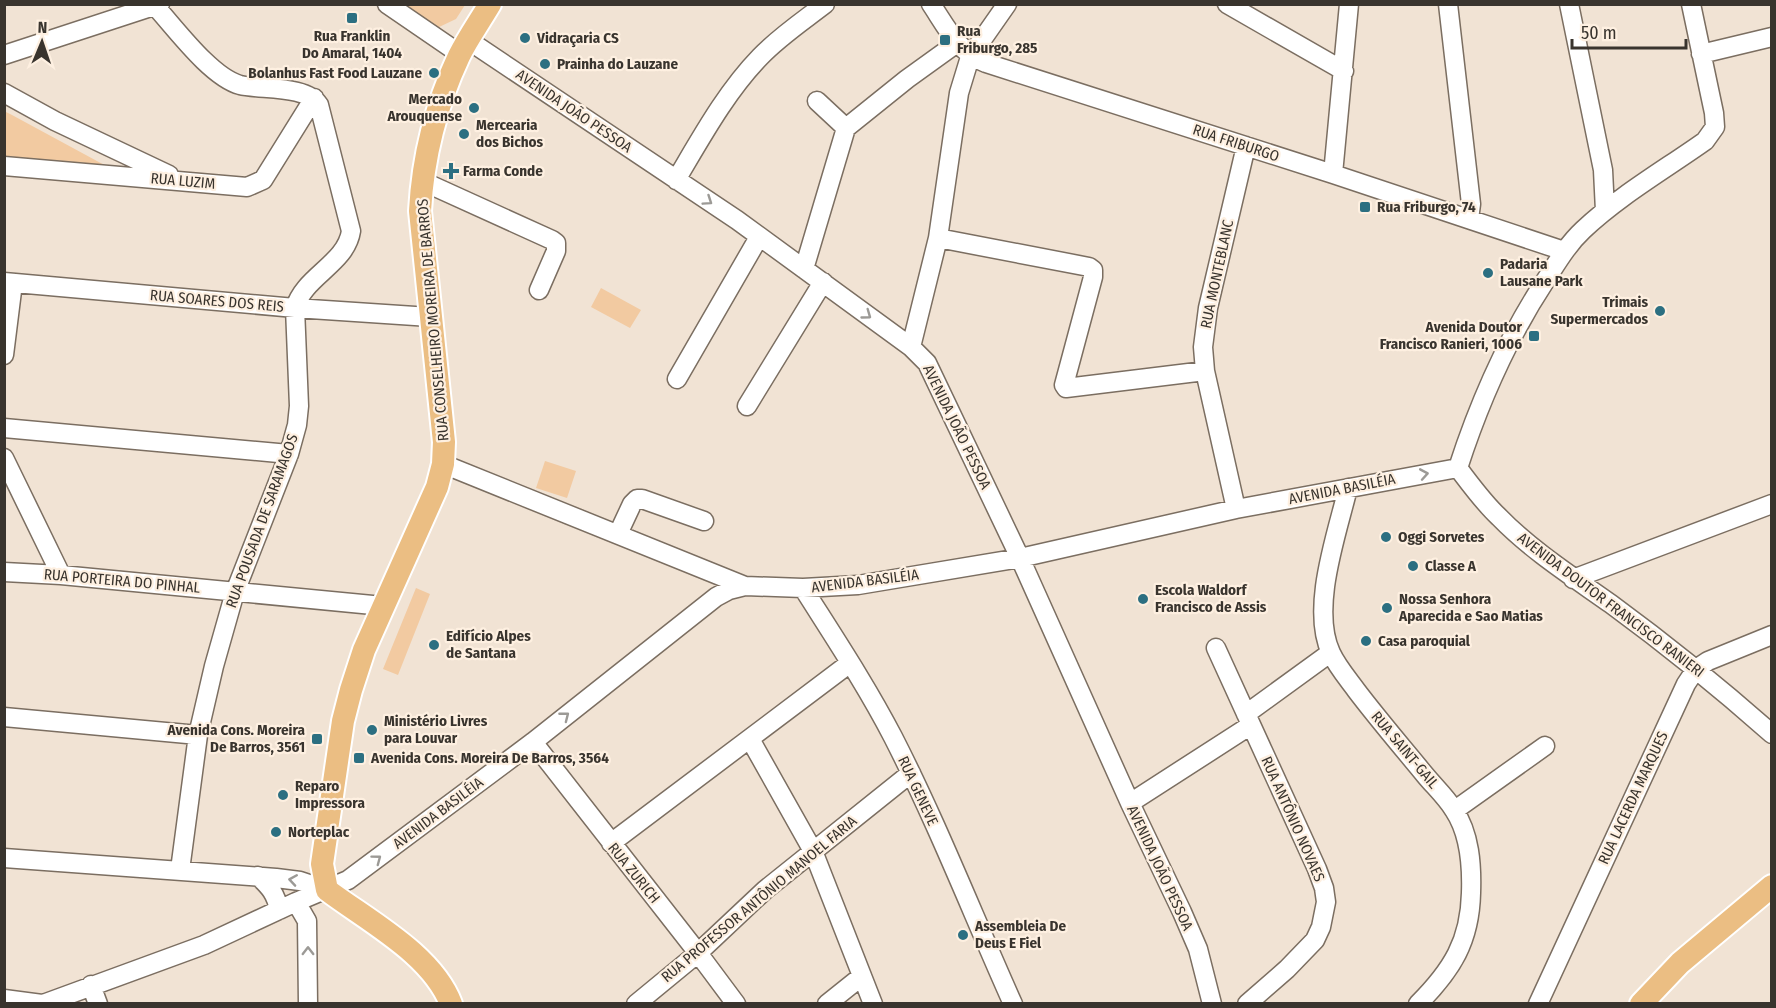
<svg xmlns="http://www.w3.org/2000/svg" width="1776" height="1008" font-family="'Fira Sans Condensed',sans-serif">
	<style>
		.green { fill: #f2caa1 }
		.lines { fill: none; stroke-linecap: round; stroke-linejoin: round }
		.minor-casing { stroke: #7b6e61; stroke-width: 21 }
		.major-casing { stroke: #fff; stroke-width: 26 }
		.minor { stroke: #fff; stroke-width: 18 }
		.major { stroke: #ebbe83; stroke-width: 22 }
		.oneway { stroke: #9c9a96 }
		.poi-dot { fill: #2c6f81; stroke: #fef0e1; stroke-width: 2 }
		.labels { text-anchor: middle; stroke-width: 4.5; stroke-linejoin: round; paint-order: stroke }
		.poi-label { font-size: 15px; font-weight: bold; fill: #39342e; stroke: #fef0e1; text-anchor: start }
		.street-label { font-size: 15px; fill: #39342e; stroke: #fef0e1 }
	</style>
	<rect width="100%" height="100%" fill="#f1e3d4"/>
	<!-- green -->
	<path class="green" d="M404 5H465L456 19 437 28Z
		M4 111 12 115 108 167 5 156Z
		M601 288 641 310 630 328 591 307Z
		M545 461 576 471 567 498 536 488Z
		M416 588 430 594 398 675 383 669Z"/>
	<g class="lines">
		<defs>
			<path id="minor" d="M387 4 460 54
				M931 4C947 28 958 52 986 63L1333 174 1564 251
				M1227 4 1344 71
				M1448 4 1471 204 1469 219
				M1569 4 1603 170 1605 211
				M155 6C176 29 211 77 240 85 261 90 307 85 319 105L351 231C346 264 304 276 295 308L299 406 297 425 289 454 235 592 214 666 198 735 180 870
				M468 40 737 220 911 347 927 363 1020 558 1130 803 1182 912 1198 949 1212 1004
				M1701 54 1772 37
				M4 55 160 4
				M4 93 55 121 169 175
				M817 101 846 128
				M4 166 247 187 263 180 314 98
				M1333 174 1349 4
				M676 180C701 138 726 92 760 57 779 37 803 21 825 4
				M422 181 552 240 556 243V251L539 290
				M938 238 1089 267 1093 270V277L1064 385 1066 388 1205 371
				M804 269 846 128 907 79 957 43
				M4 282 295 308 430 317
				M911 347 938 238 959 93 970 57 1007 4
				M4 355 13 283
				M677 379 759 237
				M747 406 823 282
				M4 428 289 454
				M4 458 61 575
				M443 464 745 586
				M1458 468C1480 400 1508 337 1547 278 1558 261 1568 244 1583 230 1619 196 1664 170 1705 141L1715 127 1714 113 1691 4
				M1458 468C1471 485 1483 502 1499 517 1532 551 1573 577 1611 604 1667 645 1720 688 1772 734
				M1348 488C1337 534 1310 608 1331 653 1337 666 1348 679 1356 690 1378 719 1402 747 1425 775 1434 786 1446 797 1454 810 1470 834 1472 865 1471 893 1470 941 1452 970 1418 1004
				M1236 509 1205 371 1203 347 1208 308 1246 146
				M618 534 632 504 637 499H642L704 521
				M4 572 61 575 383 606
				M1573 579 1772 504
				M803 588C834 637 866 685 893 737 937 823 973 915 1013 1004
				M1216 648 1317 869 1324 888 1326 902 1321 927 1315 940 1287 969 1247 1004
				M1246 714 1330 653
				M4 717 198 735
				M750 739 813 851 873 1004
				M533 742 698 953 736 1004
				M1130 803 1251 725
				M1455 810 1545 746
				M611 843 850 663
				M4 858 276 878 300 881 327 890
				M258 876C270 887 276 894 279 910
				M296 902 307 921 308 1004
				M91 985 98 1004
				M4 999 42 1004
				M43 1004 204 945 296 902 348 880 533 742 716 597 729 590 745 586 803 588 858 585 1020 558 1236 509 1458 468
				M636 1004 698 953 765 890 911 773
				M827 1004 862 976
				M1538 1004 1686 684 1696 669 1708 661 1772 635"/>
			<path id="major" d="M451 1004C432 954 368 921 327 890L322 864 343 721 351 690 364 650 437 487 443 464 444 442 420 211C423 156 436 105 459 56 468 38 480 21 490 4
				M1641 1004 1680 963 1772 886"/>
		</defs>
		<!-- minor casing -->
		<use href="#minor" class="minor-casing"/>
		<!-- major casing -->
		<use href="#major" class="major-casing"/>
		<!-- minor -->
		<use href="#minor" class="minor"/>
		<!-- major -->
		<use href="#major" class="major"/>
	</g>
	<!-- one-way arrows -->
	<defs><path id="oneway-chevron" d="M-2-3.5L2.5 0L-2 3.5" fill="none" stroke-width="1.6" stroke-linecap="round" stroke-linejoin="round" transform="scale(1.5)"/></defs>
	<g class="oneway">
		<use href="#oneway-chevron" transform="translate(708 201) rotate(34)"/>
		<use href="#oneway-chevron" transform="translate(867 315) rotate(36)"/>
		<use href="#oneway-chevron" transform="translate(1424 474) rotate(-10)"/>
		<use href="#oneway-chevron" transform="translate(565 716) rotate(-38)"/>
		<use href="#oneway-chevron" transform="translate(377 859) rotate(-37)"/>
		<use href="#oneway-chevron" transform="translate(293 880) rotate(-171)"/>
		<use href="#oneway-chevron" transform="translate(308 951) rotate(-90)"/>
	</g>
	<!-- markers -->
	<g class="poi-dot">
		<rect x="346" y="12" width="12" height="12" rx="3"/>
		<circle cx="525" cy="38" r="6"/>
		<rect x="939" y="34" width="12" height="12" rx="3"/>
		<circle cx="545" cy="64" r="6"/>
		<circle cx="434" cy="73" r="6"/>
		<circle cx="474" cy="108" r="6"/>
		<circle cx="464" cy="134" r="6"/>
		<path d="M448 162h6v6h6v6h-6v6h-6v-6h-6v-6h6z"/>
		<rect x="1359" y="201" width="12" height="12" rx="3"/>
		<circle cx="1488" cy="273" r="6"/>
		<circle cx="1660" cy="311" r="6"/>
		<rect x="1528" y="330" width="12" height="12" rx="3"/>
		<circle cx="1386" cy="537" r="6"/>
		<circle cx="1413" cy="566" r="6"/>
		<circle cx="1143" cy="599" r="6"/>
		<circle cx="1387" cy="608" r="6"/>
		<circle cx="1366" cy="641" r="6"/>
		<circle cx="434" cy="645" r="6"/>
		<circle cx="372" cy="730" r="6"/>
		<rect x="311" y="733" width="12" height="12" rx="3"/>
		<rect x="353" y="752" width="12" height="12" rx="3"/>
		<circle cx="283" cy="795" r="6"/>
		<circle cx="276" cy="832" r="6"/>
		<circle cx="963" cy="935" r="6"/>
	</g>
	<g class="labels">
		<!-- poi labels -->
		<g class="poi-label">
			<text x="957" y="36">Rua<tspan x="957" dy="17">Friburgo, 285</tspan></text>
			<text x="352" y="41" text-anchor="middle">Rua Franklin<tspan x="352" dy="17">Do Amaral, 1404</tspan></text>
			<text x="537" y="43">Vidraçaria CS</text>
			<text x="557" y="69">Prainha do Lauzane</text>
			<text x="422" y="78" text-anchor="end">Bolanhus Fast Food Lauzane</text>
			<text x="462" y="104" text-anchor="end">Mercado<tspan x="462" dy="17">Arouquense</tspan></text>
			<text x="476" y="130">Mercearia<tspan x="476" dy="17">dos Bichos</tspan></text>
			<text x="463" y="176">Farma Conde</text>
			<text x="1377" y="212">Rua Friburgo, 74</text>
			<text x="1500" y="269">Padaria<tspan x="1500" dy="17">Lausane Park</tspan></text>
			<text x="1648" y="307" text-anchor="end">Trimais<tspan x="1648" dy="17">Supermercados</tspan></text>
			<text x="1522" y="332" text-anchor="end">Avenida Doutor<tspan x="1522" dy="17">Francisco Ranieri, 1006</tspan></text>
			<text x="1398" y="542">Oggi Sorvetes</text>
			<text x="1425" y="571">Classe A</text>
			<text x="1155" y="595">Escola Waldorf<tspan x="1155" dy="17">Francisco de Assis</tspan></text>
			<text x="1399" y="604">Nossa Senhora<tspan x="1399" dy="17">Aparecida e Sao Matias</tspan></text>
			<text x="446" y="641">Edifício Alpes<tspan x="446" dy="17">de Santana</tspan></text>
			<text x="1378" y="646">Casa paroquial</text>
			<text x="384" y="726">Ministério Livres<tspan x="384" dy="17">para Louvar</tspan></text>
			<text x="305" y="735" text-anchor="end">Avenida Cons. Moreira<tspan x="305" dy="17">De Barros, 3561</tspan></text>
			<text x="371" y="763">Avenida Cons. Moreira De Barros, 3564</text>
			<text x="295" y="791">Reparo<tspan x="295" dy="17">Impressora</tspan></text>
			<text x="288" y="837">Norteplac</text>
			<text x="975" y="931">Assembleia De<tspan x="975" dy="17">Deus E Fiel</tspan></text>
		</g>
		<!-- street labels -->
		<g class="street-label">
			<text transform="translate(574 111) rotate(34)" y="5">AVENIDA JOÃO PESSOA</text>
			<text transform="translate(1236 143) rotate(18)" y="5">RUA FRIBURGO</text>
			<text transform="translate(183 181) rotate(5)" y="5">RUA LUZIM</text>
			<text transform="translate(1217 274) rotate(-78)" y="5">RUA MONTEBLANC</text>
			<text transform="translate(217 301) rotate(5)" y="5">RUA SOARES DOS REIS</text>
			<text transform="translate(433 320) rotate(-95)" y="5">RUA CONSELHEIRO MOREIRA DE BARROS</text>
			<text transform="translate(957 427) rotate(64)" y="5">AVENIDA JOÃO PESSOA</text>
			<text transform="translate(1342 489) rotate(-11)" y="5">AVENIDA BASILÉIA</text>
			<text transform="translate(262 521) rotate(-70)" y="5">RUA POUSADA DE SARAMAGOS</text>
			<text transform="translate(122 581) rotate(5)" y="5">RUA PORTEIRA DO PINHAL</text>
			<text transform="translate(865 581) rotate(-7)" y="5">AVENIDA BASILÉIA</text>
			<text transform="translate(1611 605) rotate(37)" y="5">AVENIDA DOUTOR FRANCISCO RANIERI</text>
			<text transform="translate(1405 750) rotate(50)" y="5">RUA SAINT-GAIL</text>
			<text transform="translate(918 791) rotate(65)" y="5">RUA GENEVE</text>
			<text transform="translate(1633 798) rotate(-65)" y="5">RUA LACERDA MARQUES</text>
			<text transform="translate(438 813) rotate(-37)" y="5">AVENIDA BASILÉIA</text>
			<text transform="translate(1293 819) rotate(66)" y="5">RUA ANTÔNIO NOVAES</text>
			<text transform="translate(1160 868) rotate(65)" y="5">AVENIDA JOÃO PESSOA</text>
			<text transform="translate(634 873) rotate(51)" y="5">RUA ZURICH</text>
			<text transform="translate(759 899) rotate(-40)" y="5">RUA PROFESSOR ANTÔNIO MANOEL FARIA</text>
		</g>
	</g>
	<!-- border -->
	<rect width="1776" height="1008" fill="none" stroke="#39342e" stroke-width="12"/>
	<!-- north arrow -->
	<g transform="translate(42 42) rotate(2)" stroke="#fef0e1" stroke-width="4.5" paint-order="stroke">
	<path d="M0-4.5L10 22L0 15L-10 22Z" fill="#39342e"/>
	<text y="-9" font-size="16" font-weight="bold" text-anchor="middle" fill="#39342e">N</text>
	</g>
	<!-- scale -->
	<path d="M1572 39v9h114v-9" fill="none" stroke="#39342e" stroke-width="3"/>
	<text x="1581" y="39" font-size="18" fill="#39342e" stroke="#fef0e1" stroke-width="4.5" paint-order="stroke">50 m</text>
</svg>
